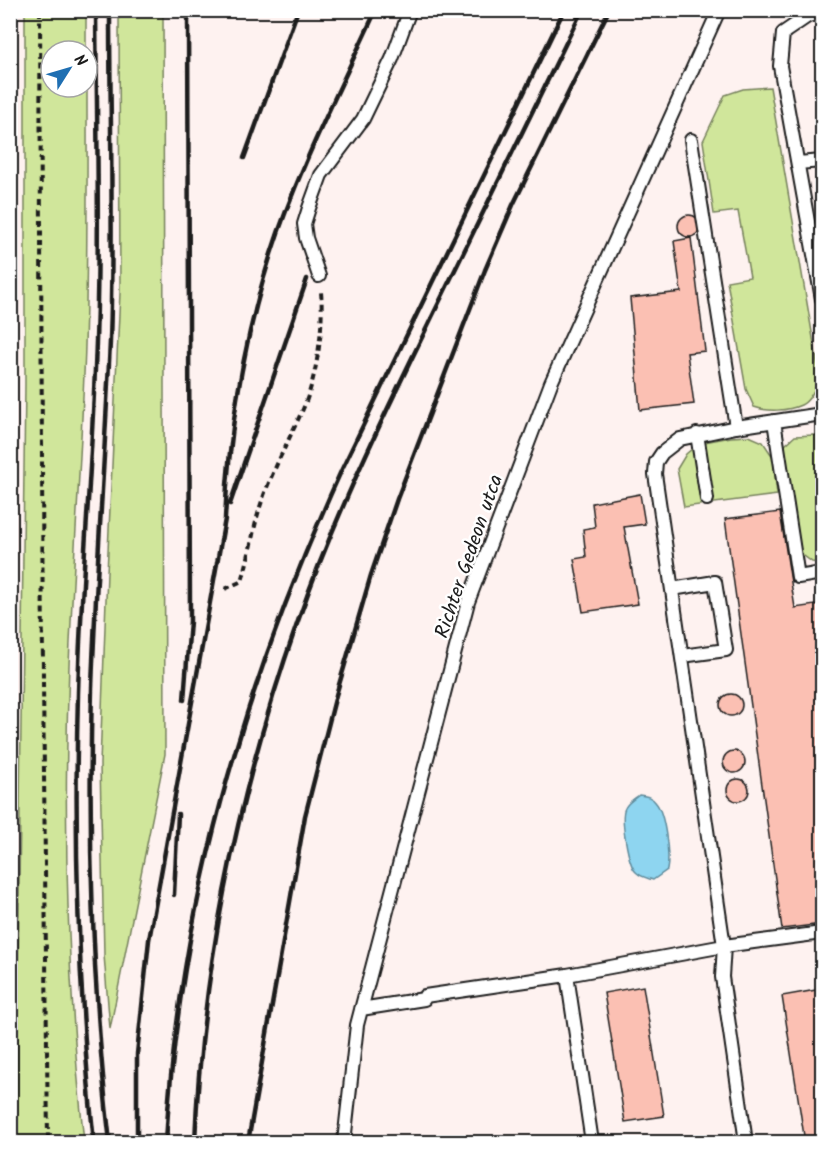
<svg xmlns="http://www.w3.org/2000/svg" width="833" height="1153" font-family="Kalam,sans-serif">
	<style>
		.green { fill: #d0e69b; stroke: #76815c; stroke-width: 1.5 }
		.water { fill: #8ed5f0; stroke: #608b9b; stroke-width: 1.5 }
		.building { fill: #fbc0b3; stroke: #1c1c1c; stroke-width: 1.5 }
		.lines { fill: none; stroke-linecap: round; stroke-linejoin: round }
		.lane-casing { stroke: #1c1c1c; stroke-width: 16 }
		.path { stroke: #1c1c1c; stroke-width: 4; stroke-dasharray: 6 4.5; stroke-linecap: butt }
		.lane { stroke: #fff; stroke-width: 12 }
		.rail { stroke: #1c1c1c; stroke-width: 4.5 }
		.labels { text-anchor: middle; stroke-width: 5; stroke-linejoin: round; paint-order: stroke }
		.street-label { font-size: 20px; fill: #1c1c1c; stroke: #fff }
	</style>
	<rect width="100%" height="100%" fill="#fef2f0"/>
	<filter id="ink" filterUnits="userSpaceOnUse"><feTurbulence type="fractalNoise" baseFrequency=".0167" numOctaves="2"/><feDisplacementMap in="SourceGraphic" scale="12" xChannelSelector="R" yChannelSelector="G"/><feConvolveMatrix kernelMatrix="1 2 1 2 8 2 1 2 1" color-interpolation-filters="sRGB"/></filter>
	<g filter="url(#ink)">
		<!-- green -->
		<path class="green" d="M25 11H86V51H51V87H87C87 183 88 278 84 374 80 471 73 568 69 665 63 824 67 984 84 1142H16L25 385Z
			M119 11H163L165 754 110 1029 104 955 100 764 107 573 120 293Z
			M770 87 820 379C816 387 810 401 801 405 788 411 767 412 754 407L746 389 727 281 750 277 738 211 714 214 703 141 725 95 743 89Z
			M814 435 822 436V563L812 562 800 553 785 461V445L795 436Z
			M749 436 763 442 773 457 777 495 684 507 677 469 686 454 699 443 731 437Z"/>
		<!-- water -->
		<path class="water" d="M639 795C647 796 652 797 656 803 665 814 670 856 667 870L653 880C647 878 641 877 636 872 628 865 620 817 625 808 628 802 634 799 639 795Z"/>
		<!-- building -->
		<path class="building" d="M678 226a11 11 0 1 1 22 0a11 11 0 1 1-22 0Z
			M691 238 705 351 687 353 694 404 640 410 630 298 681 292 674 241Z
			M640 494 645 524 624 527 638 604 583 612 574 559 586 557 583 529 595 527 592 503Z
			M780 512 795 608 822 604V924L782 929 725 519Z
			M720 705a11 11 0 1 1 22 0a11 11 0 1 1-22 0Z
			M723 762a11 11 0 1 1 22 0a11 11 0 1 1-22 0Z
			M727 790a11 11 0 1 1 22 0a11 11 0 1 1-22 0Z
			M643 986 664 1116 625 1122 604 993Z
			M822 989V1142H805L782 996Z"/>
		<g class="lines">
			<defs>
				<path id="lane" d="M822 13 808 16 783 33 780 66 822 299
					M691 140 736 427
					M798 163 822 161
					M319 276 306 238 304 224 309 208 321 175 363 119 392 59 410 10
					M10 352V363
					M774 421 798 577 822 573
					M697 434 707 499
					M672 589 715 582 726 650 682 656
					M567 975 592 1142
					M361 1009 424 999 425 996 567 975 724 946 822 933
					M344 1142 357 1025 468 602 551 383 719 10
					M746 1142 722 977 724 946 655 474 656 462 662 453 680 439 736 427 822 414"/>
			</defs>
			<!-- lane casing -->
			<use href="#lane" class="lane-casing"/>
			<!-- path -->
			<path class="path" d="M40 10 43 682 48 1142
				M225 589 242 581C250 555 253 527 262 501 273 469 289 440 303 409 317 377 324 326 321 292"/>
			<!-- lane -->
			<use href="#lane" class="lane"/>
			<!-- rail -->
			<path class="rail" d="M110 10C110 120 114 231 110 341 105 456 96 572 92 688 88 839 92 992 110 1142
				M244 158 298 10
				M230 504 307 279
				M184 700 190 621 188 10
				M174 895 178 814
				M94 1142C78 993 74 843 78 693 81 585 91 477 95 369 100 250 97 130 96 10
				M137 1142V1054L149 940 225 519C229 430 244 339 271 254 298 169 339 91 376 10
				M166 1142C179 906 244 684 342 469L564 10
				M195 1142C202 965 239 788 298 621 334 518 382 419 430 321 481 217 531 114 582 10
				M248 1142 305 816 336 695 371 575 397 499 485 270 513 205 609 10"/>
		</g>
	</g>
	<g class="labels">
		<!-- street labels -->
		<g class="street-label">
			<text transform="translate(468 556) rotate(-71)" y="7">Richter Gedeon utca</text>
		</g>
	</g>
	<!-- margin -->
	<rect width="833" height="1153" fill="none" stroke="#fff" stroke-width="36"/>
	<rect x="18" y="18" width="797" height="1117" fill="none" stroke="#1c1c1c" stroke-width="2" filter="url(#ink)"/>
	<!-- north arrow -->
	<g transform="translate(69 69) rotate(53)"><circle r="28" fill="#ffffff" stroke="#a4a4a4" stroke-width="1.5"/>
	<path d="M0-4.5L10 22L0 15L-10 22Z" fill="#1f6fb2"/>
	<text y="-9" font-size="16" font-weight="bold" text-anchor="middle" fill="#1c1c1c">N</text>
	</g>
</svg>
